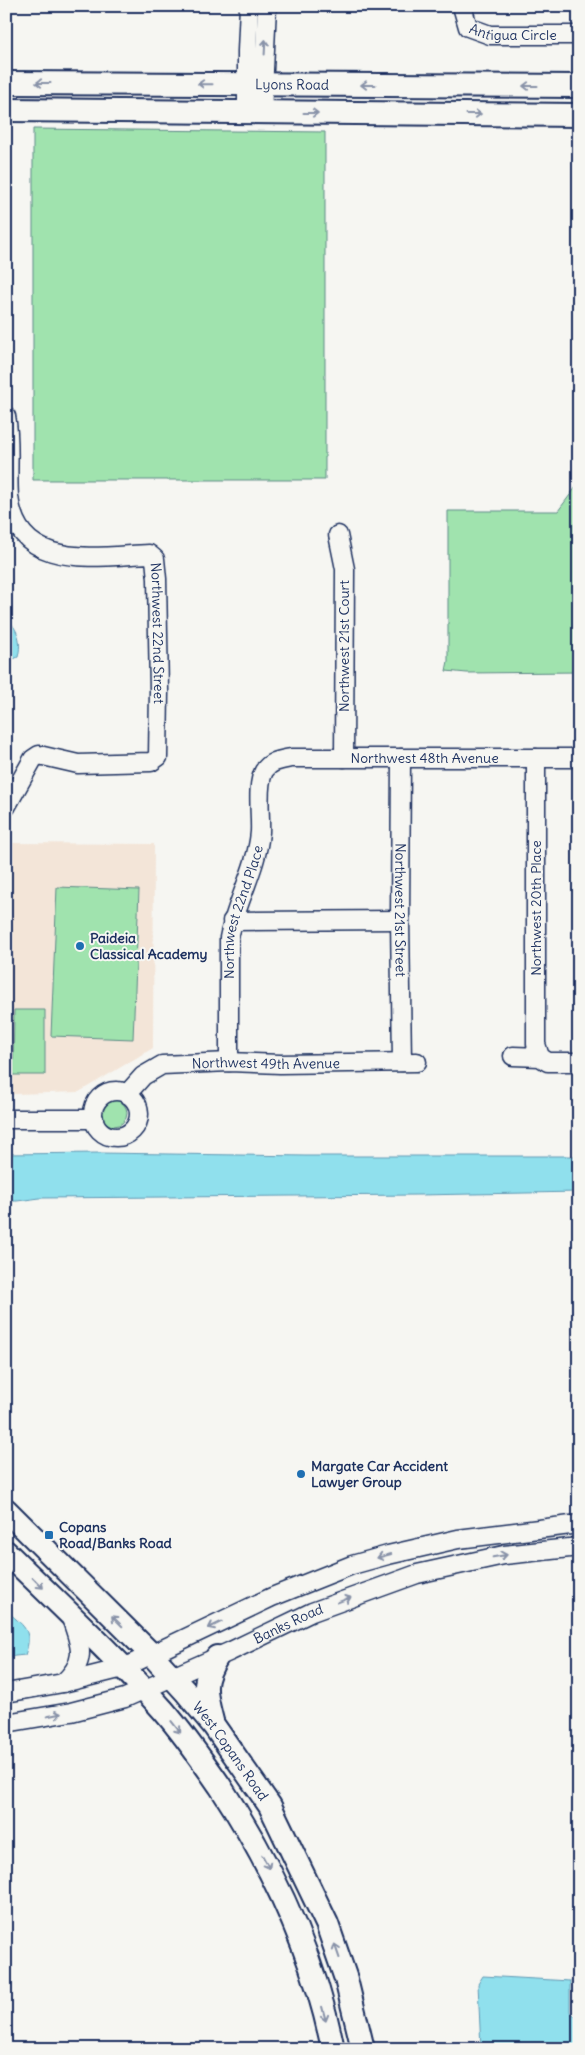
<svg xmlns="http://www.w3.org/2000/svg" width="585" height="2055" font-family="Delius,sans-serif">
	<style>
		.built { fill: #f3e5d8 }
		.green { fill: #a0e3ae; stroke: #5e8986 }
		.water { fill: #90e0ed; stroke: #6199b4 }
		.lines { fill: none; stroke-linecap: round; stroke-linejoin: round }
		.minor-casing { stroke: #1b2f5e; stroke-width: 21 }
		.major-casing { stroke: #1b2f5e; stroke-width: 26 }
		.minor { stroke: #f6f6f2; stroke-width: 18 }
		.major { stroke: #f6f6f2; stroke-width: 22 }
		.oneway { stroke: #8892a8 }
		.poi-dot { fill: #1f6fb2; stroke: #f6f6f2; stroke-width: 2 }
		.labels { text-anchor: middle; stroke-width: 4; stroke-linejoin: round; paint-order: stroke }
		.street-label { font-size: 14px; fill: #1b2f5e; stroke: #f6f6f2 }
		.poi-label { font-size: 14px; font-weight: bold; fill: #1b2f5e; stroke: #f6f6f2; text-anchor: start }
	</style>
	<rect width="100%" height="100%" fill="#f6f6f2"/>
	<filter id="ink" filterUnits="userSpaceOnUse"><feTurbulence type="fractalNoise" baseFrequency=".02" numOctaves="2"/><feDisplacementMap in="SourceGraphic" scale="10" xChannelSelector="R" yChannelSelector="G"/><feConvolveMatrix kernelMatrix="1 2 1 2 8 2 1 2 1" color-interpolation-filters="sRGB"/></filter>
	<g filter="url(#ink)">
		<!-- built -->
		<path class="built" d="M6 843 154 844 153 1048 79 1092 15 1094 6 1096Z"/>
		<!-- green -->
		<path class="green" d="M33 129 325 132V480H33Z
			M579 483V672L467 673 446 671 448 661V511H558Z
			M57 887 139 890 133 1039 51 1036Z
			M14 1010H45V1075H13Z
			M101 1113a13 13 0 1 1 26 0a13 13 0 1 1-26 0Z"/>
		<!-- water -->
		<path class="water" d="M6 618C18 629 22 641 18 657L11 660H6Z
			M100 1153 306 1156H579V1192L419 1195 40 1198 17 1201H6V1154Z
			M6 1610C23 1626 34 1630 25 1655L6 1657Z
			M483 1976 570 1981V2012L579 2019V2049H481L478 1984Z"/>
		<g class="lines">
			<defs>
				<g id="minor">
					<path id="s1" d="M462 6 468 27 490 35H579"/>
					<path d="M247 113V51L249 6"/>
					<path d="M262 113 267 6"/>
					<path id="s2" d="M6 416C11 442 7 469 9 496 17 572 95 556 149 554L155 559 157 579 159 691 158 757 151 762 78 764 39 755 33 759 6 807"/>
					<path d="M338 535 345 569 344 758"/>
					<path id="s3" d="M401 758 400 920 402 1062"/>
					<path d="M536 758V1044L540 1057"/>
					<path d="M232 921 400 920"/>
					<path d="M513 1056 540 1057 548 1062H579"/>
					<path id="s4" d="M229 1062V938C236 902 257 868 260 832 261 815 256 785 264 771 270 761 281 760 291 758H579"/>
					<circle cx="116" cy="1114" r="23"/>
					<path id="s5" d="M127 1094 143 1076 162 1065 229 1062 280 1064 417 1062"/>
					<path d="M6 1119H94"/>
					<path d="M63 1683C89 1659 80 1645 70 1615"/>
					<path d="M6 1693 63 1683 123 1668 272 1597 352 1565 388 1555 458 1539 579 1524"/>
					<path id="s6" d="M6 1723 71 1712 125 1698 231 1651 312 1612 417 1574 504 1555 579 1547"/>
				</g>
				<g id="major">
					<path id="s7" d="M6 83 579 86"/>
					<path d="M6 110 579 115"/>
					<path id="s8" d="M6 1510 152 1655 185 1691 214 1726 270 1806 327 1924 346 1979 363 2049"/>
					<path d="M6 1552C59 1604 114 1655 163 1710 184 1734 202 1760 220 1786 273 1867 314 1954 333 2049"/>
					<path d="M212 1721C205 1693 201 1682 217 1657"/>
				</g>
			</defs>
			<!-- minor casing -->
			<use href="#minor" class="minor-casing"/>
			<!-- major casing -->
			<use href="#major" class="major-casing"/>
			<!-- minor -->
			<use href="#minor" class="minor"/>
			<!-- major -->
			<use href="#major" class="major"/>
		</g>
		<!-- one-way arrows -->
		<defs><path id="oneway-shaft" d="M-6 0H5M1.5-3L5.5 0L1.5 3" fill="none" stroke-width="1.6" stroke-linecap="round" stroke-linejoin="round" transform="scale(1.25)"/></defs>
		<g class="oneway">
			<use href="#oneway-shaft" transform="translate(265 47) rotate(-87)"/>
			<use href="#oneway-shaft" transform="translate(43 83) rotate(180)"/>
			<use href="#oneway-shaft" transform="translate(205 84) rotate(-179)"/>
			<use href="#oneway-shaft" transform="translate(368 85) rotate(-180)"/>
			<use href="#oneway-shaft" transform="translate(530 86) rotate(-180)"/>
			<use href="#oneway-shaft" transform="translate(311 113)"/>
			<use href="#oneway-shaft" transform="translate(474 114)"/>
			<use href="#oneway-shaft" transform="translate(384 1556) rotate(165)"/>
			<use href="#oneway-shaft" transform="translate(500 1556) rotate(-10)"/>
			<use href="#oneway-shaft" transform="translate(38 1583) rotate(45)"/>
			<use href="#oneway-shaft" transform="translate(344 1600) rotate(-21)"/>
			<use href="#oneway-shaft" transform="translate(117 1621) rotate(-135)"/>
			<use href="#oneway-shaft" transform="translate(215 1625) rotate(154)"/>
			<use href="#oneway-shaft" transform="translate(54 1715) rotate(-11)"/>
			<use href="#oneway-shaft" transform="translate(176 1727) rotate(52)"/>
			<use href="#oneway-shaft" transform="translate(266 1862) rotate(61)"/>
			<use href="#oneway-shaft" transform="translate(337 1951) rotate(-109)"/>
			<use href="#oneway-shaft" transform="translate(324 2014) rotate(75)"/>
		</g>
	</g>
	<!-- markers -->
	<g class="poi-dot">
		<circle cx="80" cy="946" r="5"/>
		<circle cx="301" cy="1474" r="5"/>
		<rect x="44" y="1530" width="10" height="10" rx="2.5"/>
	</g>
	<g class="labels">
		<!-- street labels -->
		<g class="street-label">
			<text dy="5" stroke="none"><textPath href="#s1" startOffset="68">Antigua Circle</textPath></text>
			<text dy="5" stroke="none"><textPath href="#s7" startOffset="286">Lyons Road</textPath></text>
			<text dy="5" stroke="none"><textPath href="#s2" startOffset="335">Northwest 22nd Street</textPath></text>
			<text transform="translate(344 646) rotate(-90)" y="5">Northwest 21st Court</text>
			<text dy="5" stroke="none"><textPath href="#s4" startOffset="461">Northwest 48th Avenue</textPath></text>
			<text transform="translate(536 908) rotate(-90)" y="5">Northwest 20th Place</text>
			<text dy="5" stroke="none"><textPath href="#s3" startOffset="152">Northwest 21st Street</textPath></text>
			<text dy="5" stroke="none"><textPath href="#s4" startOffset="152">Northwest 22nd Place</textPath></text>
			<text dy="5" stroke="none"><textPath href="#s5" startOffset="150">Northwest 49th Avenue</textPath></text>
			<text dy="5" stroke="none"><textPath href="#s6" startOffset="301">Banks Road</textPath></text>
			<text dy="5" stroke="none"><textPath href="#s8" startOffset="330">West Copans Road</textPath></text>
		</g>
		<!-- poi labels -->
		<g class="poi-label">
			<text x="90" y="943">Paideia<tspan x="90" dy="16">Classical Academy</tspan></text>
			<text x="311" y="1471">Margate Car Accident<tspan x="311" dy="16">Lawyer Group</tspan></text>
			<text x="59" y="1532">Copans<tspan x="59" dy="16">Road/Banks Road</tspan></text>
		</g>
	</g>
	<!-- margin -->
	<rect width="585" height="2055" fill="none" stroke="#f6f6f2" stroke-width="25"/>
	<rect x="12" y="12" width="560" height="2030" fill="none" stroke="#1b2f5e" stroke-width="2" filter="url(#ink)"/>
</svg>
